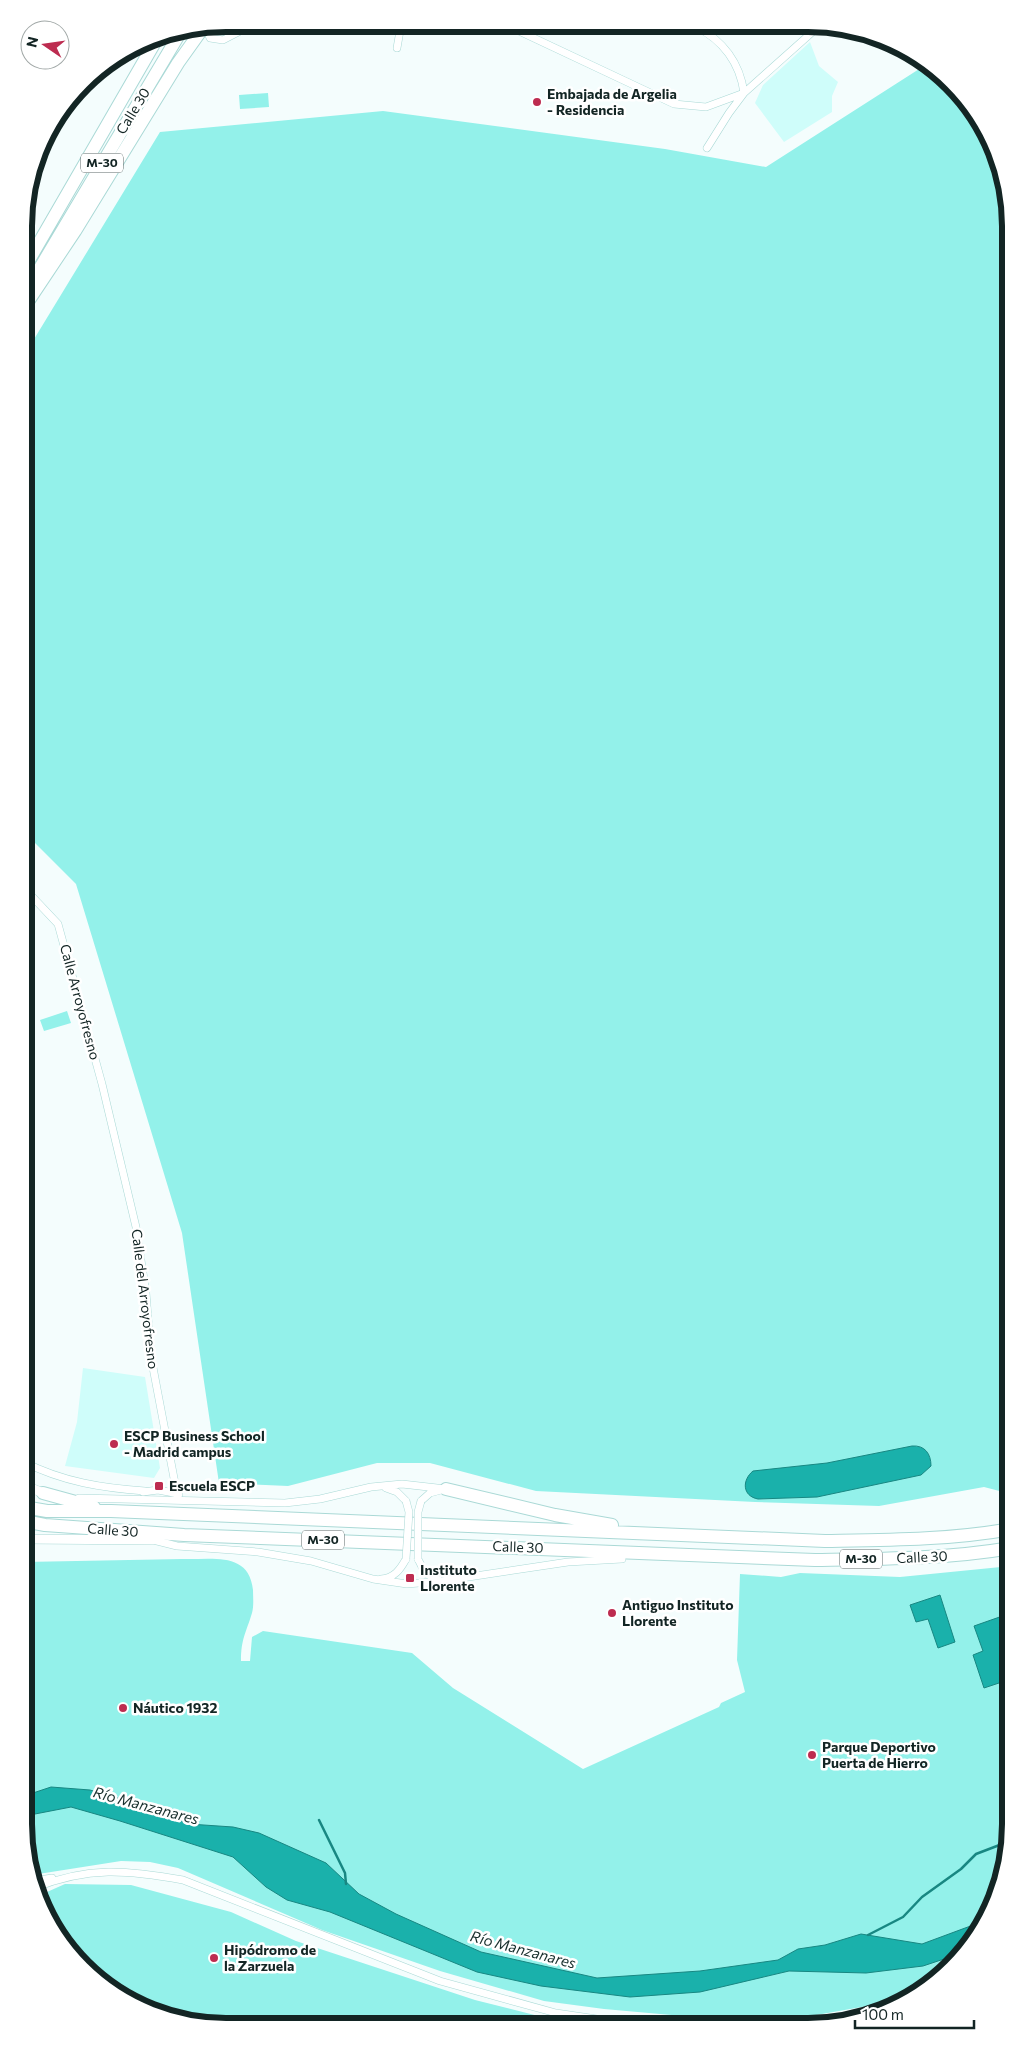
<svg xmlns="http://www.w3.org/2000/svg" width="1035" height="2050" font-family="Commissioner,sans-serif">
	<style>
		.built { fill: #cffdfa }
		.green { fill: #93f1ea }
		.water { fill: #1ab1ab; stroke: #188782 }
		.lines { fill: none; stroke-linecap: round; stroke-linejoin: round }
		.stream { stroke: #188782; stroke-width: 2.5 }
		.minor-casing { stroke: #aad9d6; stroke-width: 8 }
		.tertiary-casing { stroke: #aad9d6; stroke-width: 10 }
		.motorway-casing { stroke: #aad9d6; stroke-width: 14 }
		.minor { stroke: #fff; stroke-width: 7 }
		.tertiary { stroke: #fff; stroke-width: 9 }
		.motorway { stroke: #fff; stroke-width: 12 }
		.minor-bridge-casing { stroke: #aad9d6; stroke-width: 8; stroke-linecap: butt }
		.minor-bridge { stroke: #fff; stroke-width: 7 }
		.poi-dot { fill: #bd2c50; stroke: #fff; stroke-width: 2 }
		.labels { text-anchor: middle; stroke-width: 5; stroke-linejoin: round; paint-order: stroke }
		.shield { fill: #fff; stroke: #5a6666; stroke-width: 1 }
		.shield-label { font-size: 12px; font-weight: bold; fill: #132524 }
		.poi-label { font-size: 14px; font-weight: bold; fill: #132524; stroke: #fff; text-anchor: start }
		.street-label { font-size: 14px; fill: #132524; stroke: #fff }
		.water-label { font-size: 15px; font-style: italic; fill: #182f2d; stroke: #fff }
		.rim { fill: none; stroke: #132524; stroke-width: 6 }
	</style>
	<rect width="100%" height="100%" fill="#f4fdfd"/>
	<!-- built -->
	<path class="built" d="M810 42 819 66 838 82 832 96V112L784 142 755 103 763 85Z
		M83 1368 145 1377 160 1468 154 1478 65 1466 77 1422Z"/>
	<!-- green -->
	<path class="green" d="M927 64C960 86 988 124 1000 161 1007 181 1008 206 1011 227V1494L984 1487 879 1506 755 1502 536 1491 430 1463H377L288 1486 219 1483 182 1233 76 884 25 833V354L160 132 383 111 665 149 766 167Z
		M268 93 269 107 240 109 239 95Z
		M67 1011 71 1023 44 1031 40 1020Z
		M182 1559C212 1560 249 1551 253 1590 253 1597 254 1606 252 1613 246 1633 241 1639 241 1661H250L252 1637 263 1631 412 1653 453 1688 583 1769 719 1707 721 1703 745 1692 737 1660 740 1574 781 1577 800 1573 900 1577 1011 1566V1837L996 1901 969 1947 919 1993 873 2005 788 2020 705 2018 604 2009 544 2001 440 1971 322 1930 178 1868 150 1862 121 1861 32 1875 24 1823V1562Z
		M65 1884 131 1885 231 1912 296 1941 475 2000 562 2022 587 2026 200 2024 149 2011 93 1976 58 1936 38 1896Z"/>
	<!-- water -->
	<path class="water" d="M912 1446C925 1445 931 1454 931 1466L921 1475 817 1497 758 1499C742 1496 742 1480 753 1471L827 1463Z
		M940 1595 955 1642 938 1648 928 1619 916 1622 910 1605Z
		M1011 1613V1679L984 1688 973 1655 983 1651 974 1626Z
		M51 1787 90 1790 142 1805 189 1824 233 1827 259 1833 326 1863 359 1894 396 1914 481 1952 597 1978 700 1971 778 1960 798 1949 825 1945 861 1934 922 1944 984 1921 969 1947 962 1953 923 1966 866 1973 789 1971 700 1992 630 1997 541 1986 477 1972 330 1912 287 1900 266 1887 233 1857 120 1821 71 1807 35 1814 24 1819V1796Z"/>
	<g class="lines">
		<!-- stream -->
		<path class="stream" d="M319 1820 345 1873 346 1884
			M868 1935 903 1917 922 1897 961 1869 976 1854 1010 1841"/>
		<defs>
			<path id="minor" d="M506 25 674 104 706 107 744 93 818 27
				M696 27C723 40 740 63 744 93L729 113 707 148
				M206 28 210 38 223 40 254 24
				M397 48 401 25
				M25 889 58 924 102 1084 136 1227 146 1293 151 1357 177 1494
				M24 1462C63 1482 103 1488 145 1491
				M386 1488 397 1492 406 1501
				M143 1492 158 1490 179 1494
				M79 1498 285 1503 320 1499 371 1487 402 1484 446 1489
				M421 1501 430 1493 441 1490
				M153 1540 177 1546 258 1552 311 1561 373 1579 407 1584 442 1581 568 1562 622 1559
				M418 1559 425 1573 439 1580
				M381 1579C394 1578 400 1570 406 1559
				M33 1881 52 1878
				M34 1888C89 1866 127 1870 183 1880L440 1981 556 2013 644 2026
				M863 2017 875 2015"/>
			<path id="tertiary" d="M24 1485 43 1493
				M24 1539 153 1540"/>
			<path id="motorway" d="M25 267 158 37
				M34 278 180 33
				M25 306 75 231 178 63 203 28
				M446 1489 555 1515 612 1525
				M43 1493 94 1507
				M24 1507 47 1511H111L825 1541C888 1540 949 1540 1011 1529
				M24 1521 45 1525 184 1535 815 1560C881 1559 946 1559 1011 1548"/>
		</defs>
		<!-- minor casing -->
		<use href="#minor" class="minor-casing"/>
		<!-- tertiary casing -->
		<use href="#tertiary" class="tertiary-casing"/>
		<!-- motorway casing -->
		<use href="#motorway" class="motorway-casing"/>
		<!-- minor -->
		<use href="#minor" class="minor"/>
		<!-- tertiary -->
		<use href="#tertiary" class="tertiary"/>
		<!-- motorway -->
		<use href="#motorway" class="motorway"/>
		<defs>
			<path id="minor-bridge" d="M406 1559 409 1512 406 1501
				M418 1559V1512L421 1501"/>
		</defs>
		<!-- minor-bridge casing -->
		<use href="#minor-bridge" class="minor-bridge-casing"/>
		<!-- minor-bridge -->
		<use href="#minor-bridge" class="minor-bridge"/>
	</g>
	<!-- markers -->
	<g class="poi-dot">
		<circle cx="537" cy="102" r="5"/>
		<circle cx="114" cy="1444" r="5"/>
		<rect x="154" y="1481" width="10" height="10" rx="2.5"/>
		<rect x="405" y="1573" width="10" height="10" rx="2.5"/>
		<circle cx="612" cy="1613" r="5"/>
		<circle cx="123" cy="1708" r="5"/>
		<circle cx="812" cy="1755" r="5"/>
		<circle cx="214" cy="1958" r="5"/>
	</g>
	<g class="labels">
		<!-- shield labels -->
		<g class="shield">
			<rect x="81" y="153.5" width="42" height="19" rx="4"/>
			<rect x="302" y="1530.5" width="42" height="19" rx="4"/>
			<rect x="840" y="1549.5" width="42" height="19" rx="4"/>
		</g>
		<g class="shield-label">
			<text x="102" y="167">M-30</text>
			<text x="323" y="1544">M-30</text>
			<text x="861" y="1563">M-30</text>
		</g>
		<!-- poi labels -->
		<g class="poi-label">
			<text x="547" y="99">Embajada de Argelia<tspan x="547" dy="16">- Residencia</tspan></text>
			<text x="124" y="1441">ESCP Business School<tspan x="124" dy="16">- Madrid campus</tspan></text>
			<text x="169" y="1491">Escuela ESCP</text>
			<text x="420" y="1575">Instituto<tspan x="420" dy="16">Llorente</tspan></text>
			<text x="622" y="1610">Antiguo Instituto<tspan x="622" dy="16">Llorente</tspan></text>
			<text x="133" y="1713">Náutico 1932</text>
			<text x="822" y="1752">Parque Deportivo<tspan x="822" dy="16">Puerta de Hierro</tspan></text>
			<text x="224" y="1955">Hipódromo de<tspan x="224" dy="16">la Zarzuela</tspan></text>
		</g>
		<!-- street labels -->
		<g class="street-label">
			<text transform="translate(133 111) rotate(-59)" y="5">Calle 30</text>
			<text transform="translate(80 1002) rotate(75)" y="5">Calle Arroyofresno</text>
			<text transform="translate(145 1299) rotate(83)" y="5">Calle del Arroyofresno</text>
			<text transform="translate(113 1530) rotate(4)" y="5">Calle 30</text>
			<text transform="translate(518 1547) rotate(2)" y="5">Calle 30</text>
			<text transform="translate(922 1557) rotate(-3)" y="5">Calle 30</text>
		</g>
		<!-- water labels -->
		<g class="water-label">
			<text transform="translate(146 1806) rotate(15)" y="5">Río Manzanares</text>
			<text transform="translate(523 1950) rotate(15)" y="5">Río Manzanares</text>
		</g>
	</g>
	<!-- crop -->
	<path d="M0 0H1035V2050H0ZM226 32H808A194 194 0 0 1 1002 226V1824A194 194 0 0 1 808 2018H226A194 194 0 0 1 32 1824V226A194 194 0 0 1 226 32Z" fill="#fff" fill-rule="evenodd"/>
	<path class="rim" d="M226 32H808A194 194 0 0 1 1002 226V1824A194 194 0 0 1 808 2018H226A194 194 0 0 1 32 1824V226A194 194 0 0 1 226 32Z"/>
	<!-- north arrow -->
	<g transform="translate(45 45) rotate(283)"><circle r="24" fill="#ffffff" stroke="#a1a8a7"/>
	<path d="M0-4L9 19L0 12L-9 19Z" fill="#bd2c50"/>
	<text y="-8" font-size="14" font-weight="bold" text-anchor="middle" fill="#132524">N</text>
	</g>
	<!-- scale -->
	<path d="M855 2020v8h119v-8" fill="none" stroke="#132524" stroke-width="2.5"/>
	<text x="862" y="2020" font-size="15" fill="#132524" stroke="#ffffff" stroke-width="4" paint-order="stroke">100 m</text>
</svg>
